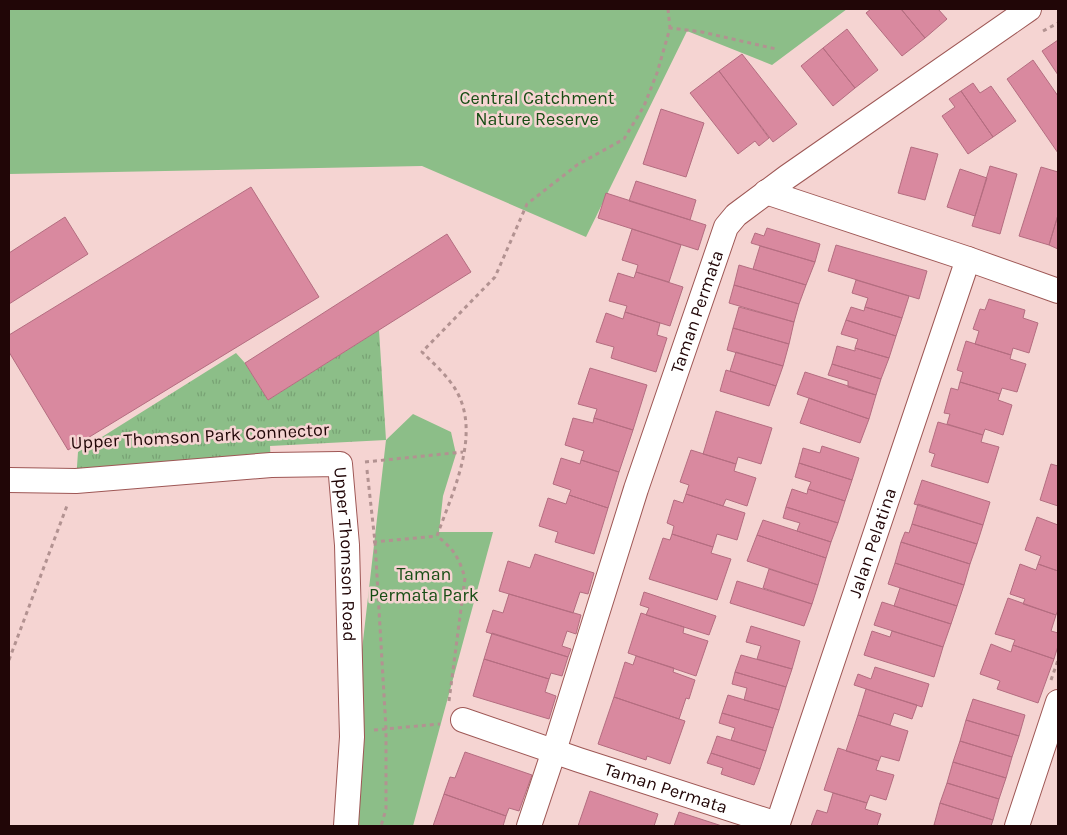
<svg xmlns="http://www.w3.org/2000/svg" width="1067" height="835" font-family="Karla,sans-serif">
	<style>
		.grass { fill: url(#grass-tufts) }
		.green { fill: #8cbe88 }
		.building { fill: #d9899f; stroke: #b46d80 }
		.lines { fill: none; stroke-linecap: round; stroke-linejoin: round }
		.minor-casing { stroke: #9e5755; stroke-width: 26 }
		.path { stroke: #b29291; stroke-width: 3; stroke-dasharray: 4 4; stroke-linecap: butt }
		.minor { stroke: #fff; stroke-width: 24 }
		.labels { text-anchor: middle; stroke-width: 5; stroke-linejoin: round; paint-order: stroke }
		.park-label { font-size: 18px; fill: #174d14; stroke: #f5d4d2 }
		.street-label { font-size: 18px; fill: #210607; stroke: #f5d4d2 }
	</style>
	<defs>
		<pattern id="grass-tufts" width="24" height="20" patternUnits="userSpaceOnUse" patternTransform="scale(1.25)"><rect width="24" height="20" fill="#8cbe88"/><path d="M3 7l-1-3M5 7V3M7 7l1-3M15 17l-1-3M17 17v-4M19 17l1-3" fill="none" stroke="#78a274"/></pattern>
	</defs>
	<rect width="100%" height="100%" fill="#f5d4d2"/>
	<!-- grass -->
	<path class="grass" d="M379 330 386 440 270 446 271 465 76 481 78 452 236 353 245 363 268 400Z"/>
	<!-- green -->
	<path class="green" d="M9 9H847L772 65 687 31 586 237 422 166 9 174Z
		M413 414 451 432 456 454 443 496 439 532H493L413 826H346L352 737 386 440Z"/>
	<!-- building -->
	<path class="building" d="M871 9H901L925 38 902 56 866 13Z
		M901 9H938L947 19 925 38Z
		M847 29 878 70 855 88 823 48Z
		M1058 40V75L1042 51Z
		M823 48 855 88 833 106 801 66Z
		M742 54 797 124 773 142 719 71Z
		M1033 60 1058 96V153L1007 79Z
		M719 71 769 138 759 146 755 141 738 154 690 93Z
		M973 83 980 93 991 86 1016 121 993 137 961 91Z
		M961 91 993 137 968 154 942 116 955 107 949 99Z
		M661 109 704 123 686 177 643 164Z
		M911 147 938 154 925 200 898 193Z
		M990 166 1017 174 1000 234 972 226Z
		M1041 167 1058 172V215L1049 245 1019 236Z
		M960 169 987 178 975 216 947 207Z
		M636 181 696 200 690 220 629 201Z
		M251 187 319 297 68 450 9 352V335Z
		M606 193 706 225 698 250 598 218Z
		M1058 215V249L1049 245Z
		M65 217 88 254 9 304V253Z
		M767 228 820 244 815 262 751 243 755 233 764 236Z
		M632 229 681 245 669 282 636 272 638 265 622 260Z
		M447 234 471 272 268 400 245 363Z
		M836 245 927 271 919 299 828 271Z
		M760 246 815 262 806 285 753 269Z
		M739 265 806 285 799 304 734 285Z
		M636 272 683 287 670 326 625 312 627 306 609 301 618 273 634 278Z
		M856 280 909 296 902 318 865 307 868 298 852 293Z
		M734 285 799 304 794 322 729 303Z
		M989 299 1025 310 1023 318 1038 323 1029 353 1013 348 1011 355 975 344 979 331 973 329 980 309 985 310Z
		M739 307 794 322 789 344 733 328Z
		M851 307 864 311 865 307 902 318 896 336 846 320Z
		M625 312 660 323 657 335 667 338 656 372 611 358 614 347 596 342 606 313 623 319Z
		M846 320 896 336 889 358 855 348 858 339 841 334Z
		M733 328 789 344 783 366 727 350Z
		M966 341 1011 355 1010 359 1026 364 1017 392 1002 388 1000 394 960 382 963 372 957 370Z
		M837 346 855 351V348L889 358 881 379 832 364Z
		M736 352 783 366 776 386 730 371Z
		M832 364 881 379 876 395 848 387V381L828 375Z
		M590 368 647 385 633 430 594 418 597 409 578 404Z
		M726 370 776 386 769 406 720 391Z
		M805 372 876 395 869 419 797 394Z
		M960 382 1000 394 998 400 1012 405 1003 435 985 429 983 435 947 424 950 414 944 413 951 388 958 390Z
		M809 398 869 419 860 443 800 423Z
		M716 411 772 428 761 464 738 457 736 464 703 454Z
		M573 418 593 423 594 418 633 430 619 472 581 460 584 451 565 445Z
		M938 422 983 435 981 442 999 447 988 483 931 466 935 454 929 452Z
		M822 446 859 458 852 480 799 463 803 448 820 453Z
		M691 450 736 464 734 471 756 478 747 506 726 499 723 506 686 494 689 485 680 482Z
		M561 458 580 464 581 460 619 472 608 508 569 495 571 490 553 484Z
		M799 463 852 480 845 501 808 489 811 482 795 477Z
		M1051 464 1058 466V506L1040 500Z
		M922 480 990 502 983 525 914 504Z
		M792 489 807 494 808 489 845 501 838 523 786 507Z
		M686 494 745 513 737 540 717 534 713 547 672 534 674 526 667 523 674 500 683 503Z
		M569 495 608 508 594 554 555 542 558 532 539 526 548 498 566 504Z
		M918 504 983 525 977 544 912 524Z
		M786 507 838 523 831 542 797 531 800 523 783 518Z
		M1037 517 1058 525V571L1038 564 1041 556 1025 550Z
		M763 520 831 542 826 558 757 535Z
		M912 524 977 544 970 564 901 542 905 532 909 533Z
		M672 534 713 547 711 553 731 559 717 600 649 579 663 538 670 540Z
		M757 535 826 558 818 585 747 561Z
		M901 542 970 564 964 585 895 563Z
		M535 554 594 573 588 594 580 592 573 613 499 591 508 561 530 568Z
		M895 563 964 585 957 606 888 584Z
		M1020 564 1036 570 1038 564 1058 571V610L1056 615 1023 604 1025 599 1010 594Z
		M769 569 818 585 812 604 763 588Z
		M737 581 812 604 804 626 730 603Z
		M900 588 957 606 951 624 894 606Z
		M644 592 716 616 709 635 646 615 649 608 640 605Z
		M509 594 581 615 576 634 567 631 562 646 571 649 568 657 486 632 493 610 503 613Z
		M1008 598 1056 615 1051 631 1058 633V646L1054 659 1013 645 1015 640 995 634Z
		M882 602 951 624 943 647 874 625Z
		M641 613 684 627 683 633 708 641 696 676 628 653Z
		M751 626 800 641 792 669 757 659 761 646 746 642Z
		M872 631 890 637 892 631 943 647 934 677 864 655Z
		M492 633 568 657 562 676 551 673 549 679 484 659Z
		M991 644 1011 652 1013 645 1054 659 1038 703 997 689 1000 681 980 674Z
		M741 655 792 669 786 687 735 672Z
		M636 656 674 668 673 672 695 680 689 699 686 698 679 719 614 697 625 662 633 665Z
		M484 659 549 679 545 692 556 696 549 719 473 696Z
		M875 667 929 684 922 707 854 685 858 674 871 679Z
		M735 672 786 687 779 710 744 700 747 688 732 684Z
		M866 689 917 705 912 719 894 713 890 725 858 715Z
		M728 695 779 710 773 728 722 713Z
		M614 697 685 721 670 764 647 756 646 760 598 744Z
		M973 699 1025 715 1019 736 966 720Z
		M722 713 773 728 766 751 731 740 735 728 719 723Z
		M858 715 908 731 899 761 881 756 879 761 846 751Z
		M966 720 1019 736 1012 757 960 741Z
		M717 736 766 751 760 769 711 753Z
		M960 741 1012 757 1006 778 953 762Z
		M838 748 879 761 876 770 894 775 886 800 870 795 867 803 824 790Z
		M465 752 532 775 519 811 509 808 506 816 444 794 450 777 455 778Z
		M711 753 760 769 754 785 721 774 723 768 707 763Z
		M953 762 1006 778 999 799 947 783Z
		M947 783 999 799 993 820 940 803Z
		M590 791 658 814 654 826H578Z
		M833 793 867 803 865 809 881 814 877 826H811L817 810 827 813Z
		M444 794 506 816 503 826H433Z
		M940 803 993 820 991 826H939L934 825Z
		M679 812 722 826H674Z"/>
	<g class="lines">
		<defs>
			<g id="minor">
				<path d="M766 192 968 259 1058 291"/>
				<path id="s1" d="M9 480 76 481 271 465 340 464 347 545 352 737 346 826"/>
				<path id="s2" d="M463 720 579 760 777 824"/>
				<path id="s3" d="M529 826 554 751 636 489 726 227 736 215 787 177 1029 9"/>
				<path id="s4" d="M777 826 968 259"/>
				<path d="M1017 826 1058 702"/>
			</g>
		</defs>
		<!-- minor casing -->
		<use href="#minor" class="minor-casing"/>
		<!-- path -->
		<path class="path" d="M668 9 670 28
			M1043 31 1058 23
			M365 462 463 452
			M367 470 375 542 386 729V809L381 826
			M373 542 437 536
			M9 660 68 503
			M1051 680 1058 660
			M449 701 465 578C459 558 454 549 437 536 452 493 481 436 457 392 449 377 434 364 422 352L495 277 527 204 577 165 624 139 644 106 657 73 670 28 702 32 776 49
			M374 730 440 724"/>
		<!-- minor -->
		<use href="#minor" class="minor"/>
	</g>
	<g class="labels">
		<!-- park labels -->
		<g class="park-label">
			<text x="537" y="104">Central Catchment<tspan x="537" dy="21">Nature Reserve</tspan></text>
			<text x="424" y="580">Taman<tspan x="424" dy="21">Permata Park</tspan></text>
		</g>
		<!-- street labels -->
		<g class="street-label">
			<text dy="6" stroke="none"><textPath href="#s3" startOffset="541">Taman Permata</textPath></text>
			<text transform="translate(200 436) rotate(-3)" y="6">Upper Thomson Park Connector</text>
			<text dy="6" stroke="none"><textPath href="#s4" startOffset="299">Jalan Pelatina</textPath></text>
			<text dy="6" stroke="none"><textPath href="#s1" startOffset="422">Upper Thomson Road</textPath></text>
			<text dy="6" stroke="none"><textPath href="#s2" startOffset="214">Taman Permata</textPath></text>
		</g>
	</g>
	<!-- border -->
	<rect width="1067" height="835" fill="none" stroke="#210607" stroke-width="20"/>
</svg>
